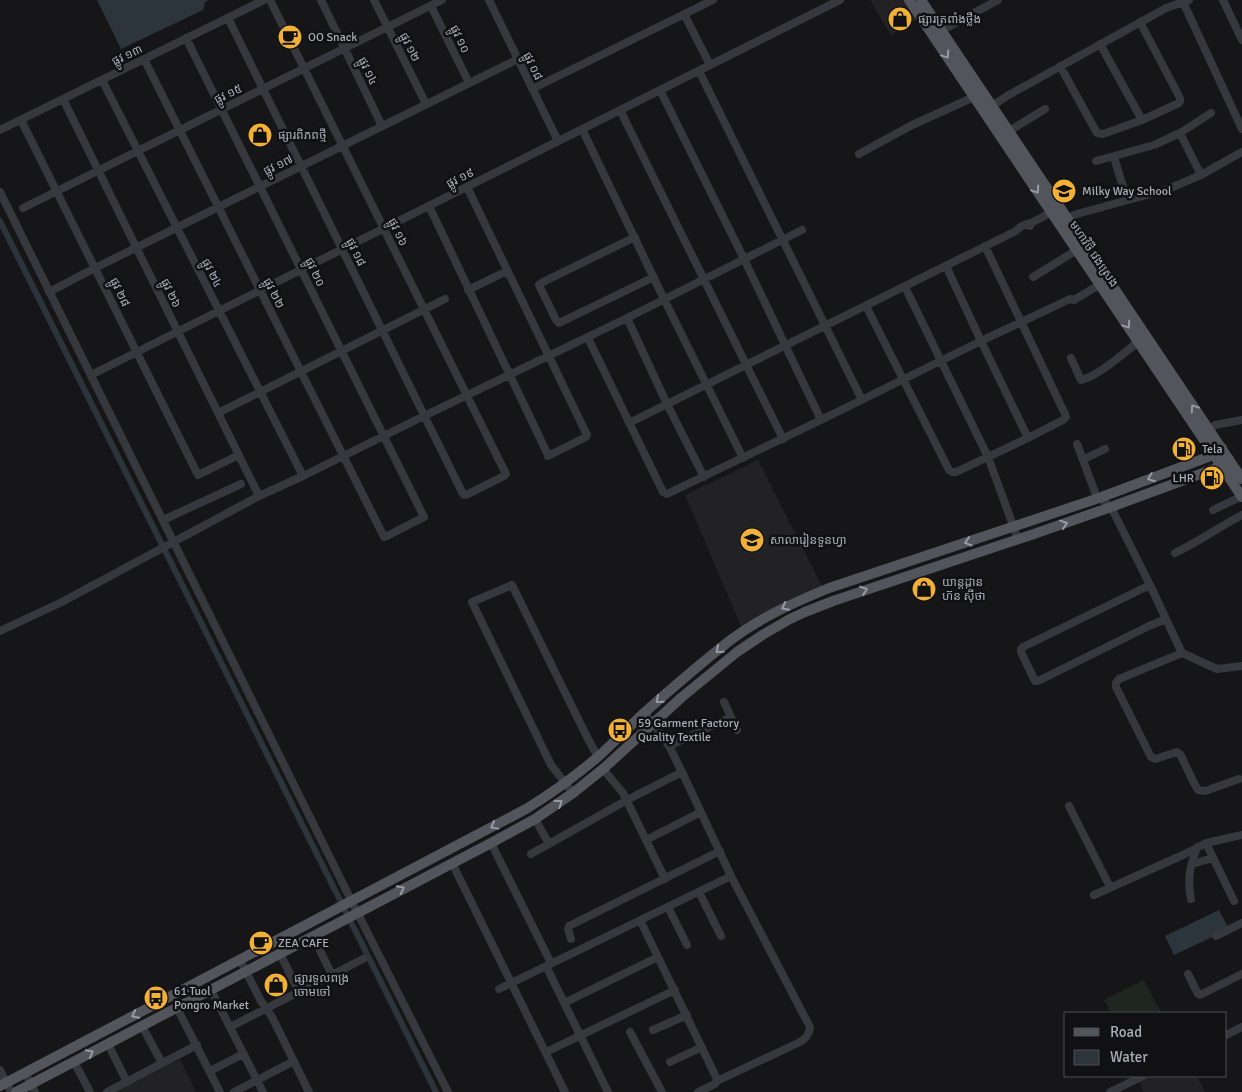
<svg xmlns="http://www.w3.org/2000/svg" width="1242" height="1092" font-family="Signika,'Noto Sans Khmer',sans-serif">
	<style>
		.built { fill: #222225 }
		.green { fill: #1e261f }
		.water { fill: #2c353c }
		.lines { fill: none; stroke-linecap: round; stroke-linejoin: round }
		.canal { stroke: #2c353c; stroke-width: 6 }
		.minor { stroke: #37383d; stroke-width: 8 }
		.major { stroke: #53555c; stroke-width: 10 }
		.oneway { stroke: #979ba6 }
		.labels { text-anchor: middle; stroke-width: 5; stroke-linejoin: round; paint-order: stroke }
		.poi-label { font-size: 12px; fill: #a8adb8; stroke: #111113; text-anchor: start }
		.street-label { font-size: 12px; fill: #a8adb8; stroke: #111113 }
	</style>
	<rect width="100%" height="100%" fill="#161618"/>
	<!-- built -->
	<path class="built" d="M870 0H910L921 17 891 35Z
		M758 460 822 586 793 598 741 626 685 495Z
		M180 1059 196 1092H114Z
		M1152 1076H1197L1205 1092H1144L1139 1082Z"/>
	<!-- green -->
	<path class="green" d="M1144 980 1161 1013H1111L1104 1000Z"/>
	<!-- water -->
	<path class="water" d="M97 0H209L205 2 203 10 121 49Z
		M1219 910 1229 929 1174 955 1165 936Z"/>
	<g class="lines">
		<!-- canal -->
		<path class="canal" d="M0 221 436 1092"/>
		<!-- minor -->
		<path class="minor" d="M321 0 382 126
			M374 0 426 104
			M489 0 558 141
			M1223 0 1242 40
			M1183 2 1242 129
			M431 6 469 83
			M684 14 710 65
			M228 18 462 492 464 495 468 494 504 476 506 474 270 0
			M939 32 998 0
			M1100 44 1142 120
			M144 59 384 537 387 536 424 517 186 38
			M1060 66 1097 133 1103 134 1142 120 1179 103 1180 101V98L1140 22
			M699 71 862 400
			M102 80 303 476
			M532 89 713 0
			M660 90 744 259 821 420
			M63 99 259 496
			M992 106 1007 96 1166 8 1189 0
			M620 110 783 439
			M21 120 198 475 239 455
			M582 129 664 299 743 458
			M0 130 264 0
			M1009 131 1045 109
			M1180 133 1201 175
			M859 154 912 125 974 97
			M1114 157 1127 200
			M1096 161 1154 145 1180 133 1211 113
			M0 192 351 900 448 1092
			M429 206 548 455V456L586 437 587 435 467 187
			M23 208 442 0
			M1063 220 1077 214 1168 189 1201 175 1242 152
			M1030 226 1031 223 1056 210
			M635 237 541 283 539 285 540 287 556 320 559 323 654 277
			M946 266 981 341 1028 438
			M1033 277 1072 253 1077 252
			M905 287 988 457 1018 539
			M468 290 507 271
			M49 292 95 268 518 59
			M866 306 949 470 952 472H956L1028 438 1063 420 1066 417 1065 414 985 246
			M627 318 667 404 704 477
			M588 338 663 492 667 494 821 420 981 341 1070 299 1074 300 1104 282
			M1071 358 1080 378 1081 380C1097 377 1124 353 1138 342
			M91 375 840 0
			M218 413 445 299
			M629 423 1016 231C1019 227 1027 223 1031 223
			M1206 431 1215 425 1242 420
			M1077 444 1096 495 1111 507 1150 585 1023 647 1021 649V652L1035 681H1038L1149 626 1166 619
			M1084 459 1105 449
			M1213 510 1242 496
			M163 520 241 484
			M1175 553C1198 542 1219 527 1242 515
			M1150 585 1182 653
			M0 631 60 603 259 496 303 476 424 416 627 318 802 230
			M724 702 737 730
			M644 713 653 723 669 746 682 772 731 876 810 1027C809 1035 806 1038 800 1042L717 1081
			M669 746 731 717
			M603 769 623 793 665 879
			M1239 779 1205 791 1198 790 1195 785 1180 754 1177 752 1155 759 1151 757 1116 687V683L1119 679 1182 653 1217 669 1242 666
			M573 793 551 765 472 602 512 585 587 737 598 757
			M1069 806 1110 887
			M535 819 549 844
			M646 840 701 812
			M491 843 551 963
			M1206 843 1234 901
			M531 854 627 800 682 772
			M452 863 565 1092
			M1192 864 1213 858
			M699 892 721 936
			M1094 895 1185 854 1206 843 1242 835
			M1191 899C1187 878 1190 867 1197 847
			M668 907 687 945
			M640 920 716 1077 717 1081 715 1084 698 1092
			M313 936 332 975
			M1216 936 1242 923
			M571 939 568 929 569 926 720 851
			M280 954 299 992
			M240 960 261 1001 272 1017 309 1092
			M546 966 608 1092
			M1188 974 1198 994 1200 995 1242 974
			M499 989 731 876
			M211 990 263 1092
			M564 1003 658 957
			M177 1008 220 1092
			M142 1026 162 1063
			M230 1027 363 959
			M653 1030 687 1015
			M630 1032 662 1092
			M1226 1035 1242 1027
			M108 1044 127 1082
			M546 1052 675 990
			M74 1062 90 1092
			M670 1062 702 1047
			M0 1070 11 1092
			M210 1071 243 1054
			M25 1072 35 1092
			M107 1092 197 1045
			M234 1092 294 1061
			M1110 1092 1143 1076"/>
		<!-- major -->
		<path class="major" d="M909 0 1242 497
			M921 0 1242 479
			M0 1086 526 809C552 793 577 775 600 755 615 741 629 727 644 713 671 689 700 664 728 642 759 618 793 603 829 588L1099 498 1208 457 1222 448
			M16 1092 491 843 535 819 573 793 603 769 682 697 737 652 764 634 790 619 805 612 833 601 1031 535 1111 507 1214 469 1229 459"/>
	</g>
	<!-- one-way arrows -->
	<defs><path id="oneway-chevron" d="M-2-3.5L2.5 0L-2 3.5" fill="none" stroke-width="1.6" stroke-linecap="round" stroke-linejoin="round" transform="scale(1.25)"/></defs>
	<g class="oneway">
		<use href="#oneway-chevron" transform="translate(946 55) rotate(56)"/>
		<use href="#oneway-chevron" transform="translate(1036 190) rotate(56)"/>
		<use href="#oneway-chevron" transform="translate(1127 325) rotate(56)"/>
		<use href="#oneway-chevron" transform="translate(1194 408) rotate(-124)"/>
		<use href="#oneway-chevron" transform="translate(1151 478) rotate(159)"/>
		<use href="#oneway-chevron" transform="translate(1064 524) rotate(-19)"/>
		<use href="#oneway-chevron" transform="translate(968 542) rotate(163)"/>
		<use href="#oneway-chevron" transform="translate(864 590) rotate(-20)"/>
		<use href="#oneway-chevron" transform="translate(785 607) rotate(153)"/>
		<use href="#oneway-chevron" transform="translate(719 650) rotate(140)"/>
		<use href="#oneway-chevron" transform="translate(659 700) rotate(139)"/>
		<use href="#oneway-chevron" transform="translate(559 803) rotate(-35)"/>
		<use href="#oneway-chevron" transform="translate(494 826) rotate(151)"/>
		<use href="#oneway-chevron" transform="translate(401 889) rotate(-27)"/>
		<use href="#oneway-chevron" transform="translate(135 1015) rotate(153)"/>
		<use href="#oneway-chevron" transform="translate(90 1053) rotate(-28)"/>
	</g>
	<!-- icons -->
	<defs>
		<symbol id="shop-disc" viewBox="-11 -11 22 22"><circle r="9.5" fill="#f2b134" stroke="#111113"/><path d="M-5-2.5h2.3a2.7 3.5 0 0 1 5.4 0H5L5.5 6h-11ZM-1.5-2.5h3a1.5 2.3 0 0 0-3 0Z" fill="#111"/></symbol>
		<symbol id="cafe-disc" viewBox="-11 -11 22 22"><circle r="9.5" fill="#f2b134" stroke="#111113"/><path d="M-5.5-4.5H6V0H3Q3 3.5 0 3.5H-2.5Q-5.5 3.5-5.5 0ZM3-3.2v2h1.7v-2ZM-6 4.5H4V6H-6Z" fill="#111"/></symbol>
		<symbol id="school-disc" viewBox="-11 -11 22 22"><circle r="9.5" fill="#f2b134" stroke="#111113"/><path d="M0-5L7-2L0 1L-7-2ZM-4 1L0 2.5L4 1V4Q0 6-4 4Z" fill="#111"/></symbol>
		<symbol id="fuel-disc" viewBox="-11 -11 22 22"><circle r="9.5" fill="#f2b134" stroke="#111113"/><path d="M-5.5-6h7V0h2V4h1.3V-2.5L3-4.5l.8-.8L6-3V5H2.5V1h-1V6h-7ZM-4.2-4.7v3.2H.2V-4.7Z" fill="#111"/></symbol>
		<symbol id="university-disc" viewBox="-11 -11 22 22"><circle r="9.5" fill="#f2b134" stroke="#111113"/><path d="M0-5L7-2L0 1L-7-2ZM-4 1L0 2.5L4 1V4Q0 6-4 4Z" fill="#111"/></symbol>
		<symbol id="bus-disc" viewBox="-11 -11 22 22"><circle r="9.5" fill="#f2b134" stroke="#111113"/><path d="M-5-6H5V4H4V6H2V4H-2V6H-4V4H-5ZM-3.5-4V0h7V-4ZM-3.5 1.2v1.5H-2V1.2ZM2 1.2v1.5H3.5V1.2Z" fill="#111"/></symbol>
	</defs>
	<g fill-rule="evenodd">
		<use href="#shop-disc" x="886" y="5" width="28" height="28"/>
		<use href="#cafe-disc" x="276" y="23" width="28" height="28"/>
		<use href="#shop-disc" x="246" y="121" width="28" height="28"/>
		<use href="#school-disc" x="1050" y="177" width="28" height="28"/>
		<use href="#fuel-disc" x="1170" y="435" width="28" height="28"/>
		<use href="#fuel-disc" x="1198" y="464" width="28" height="28"/>
		<use href="#university-disc" x="738" y="526" width="28" height="28"/>
		<use href="#shop-disc" x="910" y="575" width="28" height="28"/>
		<use href="#bus-disc" x="606" y="716" width="28" height="28"/>
		<use href="#cafe-disc" x="247" y="929" width="28" height="28"/>
		<use href="#shop-disc" x="262" y="971" width="28" height="28"/>
		<use href="#bus-disc" x="142" y="984" width="28" height="28"/>
	</g>
	<g class="labels">
		<!-- poi labels -->
		<g class="poi-label">
			<text x="918" y="23">ផ្សារត្រពាំងថ្លឹង</text>
			<text x="308" y="41">OO Snack</text>
			<text x="278" y="139">ផ្សារពិភពថ្មី</text>
			<text x="1082" y="195">Milky Way School</text>
			<text x="1202" y="453">Tela</text>
			<text x="1194" y="482" text-anchor="end">LHR</text>
			<text x="770" y="544">សាលារៀនទួនហ្វា</text>
			<text x="942" y="586">យាន្ដដ្ឋាន<tspan x="942" dy="14">ហ៊ន ស៊ីថា</tspan></text>
			<text x="638" y="727">59 Garment Factory<tspan x="638" dy="14">Quality Textile</tspan></text>
			<text x="278" y="947">ZEA CAFE</text>
			<text x="294" y="982">ផ្សារទួលពង្រ<tspan x="294" dy="14">ចោមចៅ</tspan></text>
			<text x="174" y="995">61 Tuol<tspan x="174" dy="14">Pongro Market</tspan></text>
		</g>
		<!-- street labels -->
		<g class="street-label">
			<text transform="translate(460 39) rotate(64)" y="4">ផ្លូវ ១០</text>
			<text transform="translate(410 47) rotate(63)" y="4">ផ្លូវ ១២</text>
			<text transform="translate(127 55) rotate(-26)" y="4">ផ្លូវ ១៣</text>
			<text transform="translate(533 66) rotate(64)" y="4">ផ្លូវ ០៨</text>
			<text transform="translate(368 71) rotate(64)" y="4">ផ្លូវ ១៤</text>
			<text transform="translate(228 94) rotate(-26)" y="4">ផ្លូវ ១៥</text>
			<text transform="translate(278 165) rotate(-26)" y="4">ផ្លូវ ១៧</text>
			<text transform="translate(460 178) rotate(-27)" y="4">ផ្លូវ ១៩</text>
			<text transform="translate(398 232) rotate(64)" y="4">ផ្លូវ ១៦</text>
			<text transform="translate(356 252) rotate(64)" y="4">ផ្លូវ ១៨</text>
			<text transform="translate(1094 254) rotate(56)" y="4">មហាវិថី វេងស្រេង</text>
			<text transform="translate(315 272) rotate(64)" y="4">ផ្លូវ ២០</text>
			<text transform="translate(212 273) rotate(63)" y="4">ផ្លូវ ២៤</text>
			<text transform="translate(120 292) rotate(64)" y="4">ផ្លូវ ២៨</text>
			<text transform="translate(171 293) rotate(64)" y="4">ផ្លូវ ២៦</text>
			<text transform="translate(274 293) rotate(63)" y="4">ផ្លូវ ២២</text>
		</g>
	</g>
	<!-- legend -->
	<rect x="1064" y="1012" width="162" height="65" fill="#111113" stroke="#4d4f55"/>
	<rect x="1074" y="1028" width="25" height="8" fill="#53555c" stroke="#4d4f55"/>
	<text x="1110" y="1037" font-size="15" fill="#a8adb8">Road</text>
	<rect x="1074" y="1050" width="25" height="15" fill="#2c353c" stroke="#4d4f55"/>
	<text x="1110" y="1062" font-size="15" fill="#a8adb8">Water</text>
</svg>
